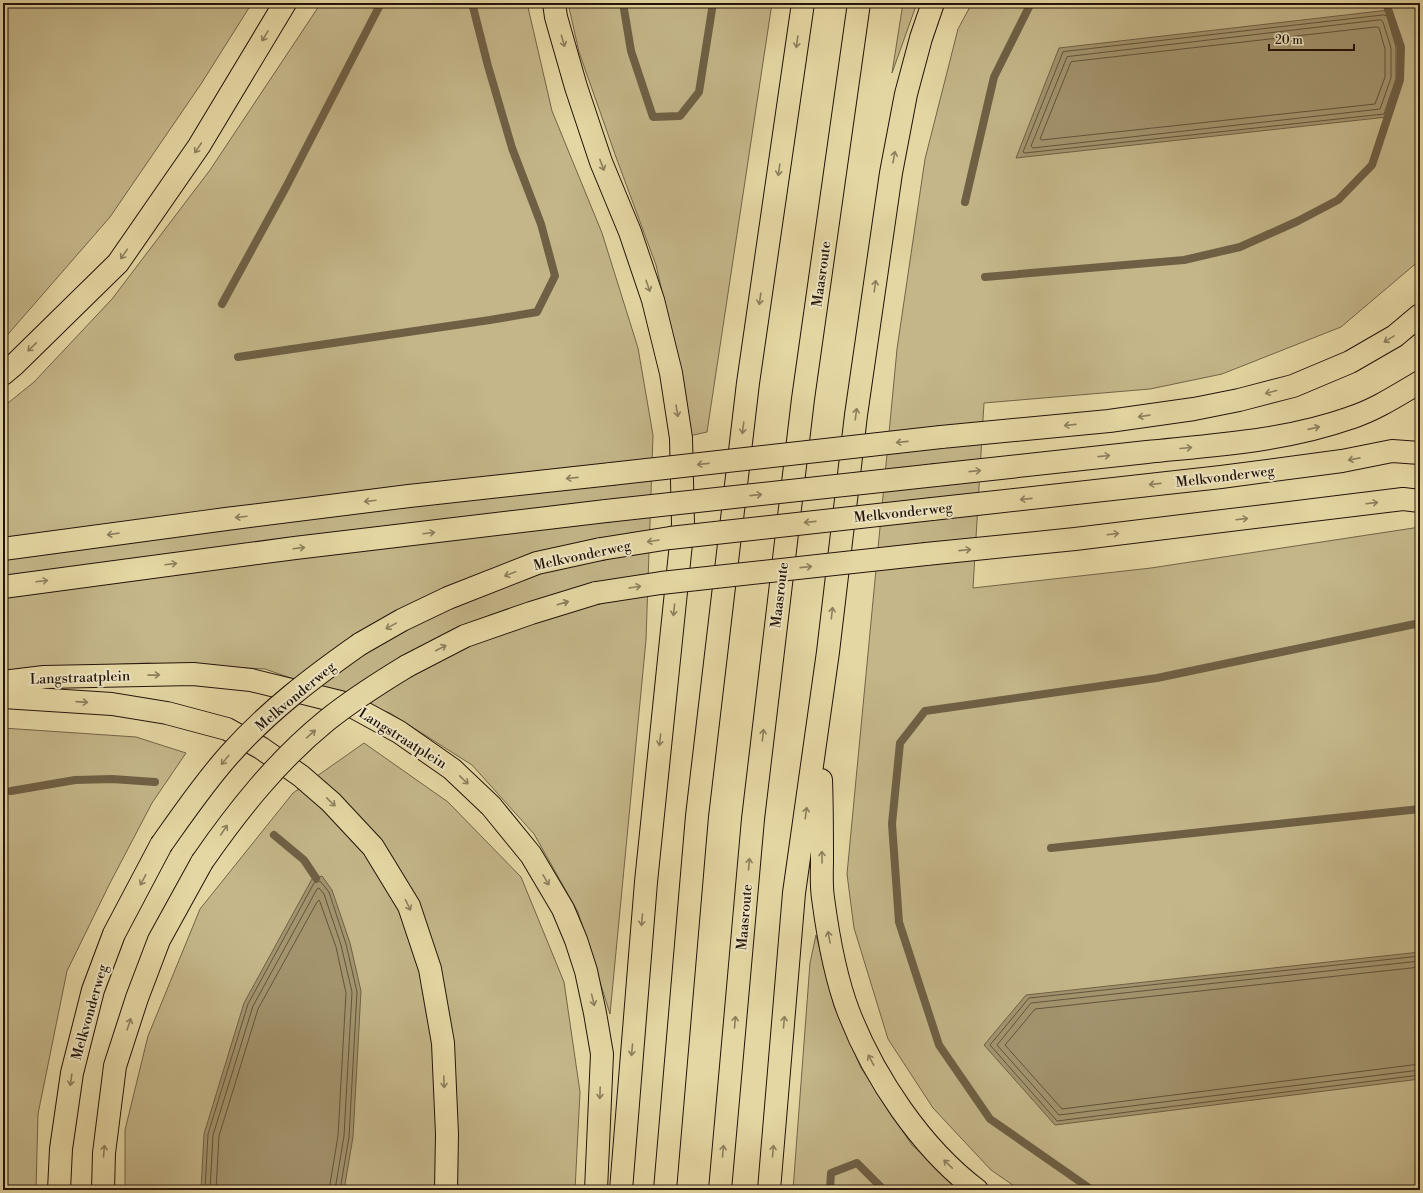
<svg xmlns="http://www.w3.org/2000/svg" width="1423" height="1193" font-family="'Libre Bodoni',serif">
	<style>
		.green { fill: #c4b689; stroke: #736448 }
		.water { fill: #a3946e; stroke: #6f6045 }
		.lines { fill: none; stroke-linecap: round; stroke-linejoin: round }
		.shore { stroke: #62543b; stroke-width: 1 }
		.stream { stroke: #6f6045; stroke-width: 8 }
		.major-casing { stroke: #221308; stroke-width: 24 }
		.highway-casing { stroke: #221308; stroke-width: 24 }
		.major { stroke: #e5d7a3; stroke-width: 22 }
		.highway { stroke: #e5d7a3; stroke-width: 22 }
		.major-bridge-casing { stroke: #221308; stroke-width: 24; stroke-linecap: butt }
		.highway-bridge-casing { stroke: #221308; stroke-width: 24; stroke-linecap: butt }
		.major-bridge { stroke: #e5d7a3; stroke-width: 22 }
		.highway-bridge { stroke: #e5d7a3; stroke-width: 22 }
		.oneway { stroke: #8d7f5d }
		.labels { text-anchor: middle; stroke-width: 4; stroke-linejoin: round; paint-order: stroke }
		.street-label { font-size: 14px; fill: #221308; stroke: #eee5c3 }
	</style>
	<rect width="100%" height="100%" fill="#e5d7a3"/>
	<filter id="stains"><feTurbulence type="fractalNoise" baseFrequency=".005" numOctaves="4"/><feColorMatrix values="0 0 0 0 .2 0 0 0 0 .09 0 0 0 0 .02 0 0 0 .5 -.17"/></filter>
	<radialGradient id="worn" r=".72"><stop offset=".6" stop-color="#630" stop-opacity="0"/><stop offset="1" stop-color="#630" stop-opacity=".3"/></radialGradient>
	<!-- green -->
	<path class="green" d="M3 3H252L201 84 110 217 3 340Z
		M321 3H527L552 111 602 233 638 348 653 435 646 640 610 1014 578 912 534 834 472 765 390 713 265 669 147 663 3 670V407L34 382 112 299 210 170Z
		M568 3H772L707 432 689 436 680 371 656 265 616 157 579 52Z
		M903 3H917L892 73Z
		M972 3H1420V260L1341 327 1222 374 1150 389 984 403 973 588 1151 568 1420 527V1190H1020L991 1170 933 1108 888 1039 854 928 847 874 897 349 925 159 958 29Z
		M3 728 136 737 186 753 152 803 110 883 67 971 38 1114 36 1190H3Z
		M364 743 448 802 521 877 564 982 580 1092 575 1190H125V1130L148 1036 200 909 293 793Z
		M816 935 834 1006 861 1068 912 1145 963 1190H793L810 963Z"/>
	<!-- water -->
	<path class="water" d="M1389 10 1401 47 1400 80 1387 117 1016 158 1059 48Z
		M322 876 332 890 350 943 361 991 353 1137 344 1190H201L204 1134 244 1003 312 879Z
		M1420 952V1079L1055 1125 984 1045 1026 995Z"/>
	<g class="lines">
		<!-- shore -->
		<path class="shore" d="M1384 15 1387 16 1396 47V79L1384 114 1025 153 1023 152 1063 52Z
			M1381 20 1383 22 1391 48V78L1380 109 1033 148 1031 146 1067 57Z
			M1377 27 1379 28 1385 49V77L1375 104 1042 140 1040 139 1071 62Z
			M1420 956 1029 998 990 1045 1057 1121 1420 1075
			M1420 961 1031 1003 997 1045 1059 1115 1420 1070
			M1420 967 1035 1009 1005 1045 1062 1109 1420 1064
			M205 1190 208 1134 248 1004 314 883 320 881 329 892 346 944 357 992 349 1137 340 1190
			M210 1190 213 1135 253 1006 317 889 319 888 324 894 341 945 352 992 344 1136 335 1190
			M216 1190 219 1136 258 1009 317 902 319 900 320 902 336 947 346 993 338 1136 329 1190"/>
		<!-- stream -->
		<path class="stream" d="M623 3 631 51 653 117 680 116 699 92 713 3
			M965 202 994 77 1031 3
			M985 277 1184 260 1240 247 1298 221 1338 200 1372 165 1400 80 1401 47 1386 3
			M222 304 286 187 381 3
			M238 357 490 320 537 312 555 276 541 224 512 148 488 66 472 3
			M11 791 75 780 112 779 155 782
			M274 835 304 860 316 878
			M1051 848 1420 809
			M830 1190 831 1173 857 1163 884 1190
			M1092 1190 990 1119 939 1045 899 922 892 824 900 743 925 711 1157 678 1420 623"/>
		<defs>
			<path id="major" d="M932 509 1221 477 1342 461 1392 451 1420 453
				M926 554 1075 539 1403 499 1420 501
				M360 644 402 620 448 598 537 563 601 549
				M407 666 465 636 531 613 596 593
				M59 1190 61 1149 72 1073 93 990 114 934 161 845
				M103 1190 104 1153 115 1066 137 998 159 940 202 862"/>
			<path id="highway" d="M554 3 556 17 576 87 601 162 630 232 653 300 671 373 681 438 683 524 646 882 621 1190
				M3 374 15 364 118 263 199 146 285 3
				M941 437 1109 421 1194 409 1239 400 1293 386 1350 362 1395 336 1420 315
				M936 475C1007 467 1077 459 1147 452 1215 445 1285 441 1350 418 1375 410 1398 395 1420 382
				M3 549 226 519 409 496 611 474
				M3 587 295 548 606 511
				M3 682 44 677 193 674 251 680 348 704 399 732 452 769 491 806 531 855 563 909 576 940 586 971 595 1013 602 1054 596 1190
				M3 697 112 704 167 713 227 729 261 748 301 776 331 802 373 847 409 906 430 969 443 1043 447 1134 446 1190
				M821 780C822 806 822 832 822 859 822 871 821 885 823 898 828 936 835 977 849 1013 874 1077 921 1148 977 1190
				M665 1190 697 816 748 383 803 3
				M720 1190 753 819 803 399 859 3
				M769 1190 794 893 828 652 856 415 891 173 906 94 921 38 933 3"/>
		</defs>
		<!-- major casing -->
		<use href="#major" class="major-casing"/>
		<!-- highway casing -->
		<use href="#highway" class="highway-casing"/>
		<!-- major -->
		<use href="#major" class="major"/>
		<!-- highway -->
		<use href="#highway" class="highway"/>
		<defs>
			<path id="major-bridge" d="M601 549 670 538 932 509
				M596 593 661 583 926 554
				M161 845C183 814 204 783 229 755 268 711 313 677 360 644
				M202 862C238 810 277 761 326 721 352 700 379 683 407 666"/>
			<path id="highway-bridge" d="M611 474 941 437
				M606 511 936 475"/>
		</defs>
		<!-- major-bridge casing -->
		<use href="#major-bridge" class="major-bridge-casing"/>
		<!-- highway-bridge casing -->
		<use href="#highway-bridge" class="highway-bridge-casing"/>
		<!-- major-bridge -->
		<use href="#major-bridge" class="major-bridge"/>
		<!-- highway-bridge -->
		<use href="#highway-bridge" class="highway-bridge"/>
	</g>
	<!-- one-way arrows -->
	<defs><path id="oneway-shaft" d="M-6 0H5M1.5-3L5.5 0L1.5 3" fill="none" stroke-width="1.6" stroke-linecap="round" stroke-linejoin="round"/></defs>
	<g class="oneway">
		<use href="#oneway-shaft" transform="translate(265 36) rotate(121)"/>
		<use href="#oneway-shaft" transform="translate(563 41) rotate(74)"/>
		<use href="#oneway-shaft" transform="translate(797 42) rotate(98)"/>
		<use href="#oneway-shaft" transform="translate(198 148) rotate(124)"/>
		<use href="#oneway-shaft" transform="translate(894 157) rotate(-80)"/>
		<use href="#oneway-shaft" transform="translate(602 165) rotate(69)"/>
		<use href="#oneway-shaft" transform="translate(779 170) rotate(98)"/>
		<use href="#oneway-shaft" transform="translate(124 254) rotate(125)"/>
		<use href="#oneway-shaft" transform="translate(648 286) rotate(71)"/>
		<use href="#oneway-shaft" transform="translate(875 286) rotate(-82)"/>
		<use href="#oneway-shaft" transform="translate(760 299) rotate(98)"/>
		<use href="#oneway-shaft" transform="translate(1389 339) rotate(149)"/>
		<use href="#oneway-shaft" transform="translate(32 347) rotate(136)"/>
		<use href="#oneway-shaft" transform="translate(1271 392) rotate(165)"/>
		<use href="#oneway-shaft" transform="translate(677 411) rotate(81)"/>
		<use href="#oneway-shaft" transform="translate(856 414) rotate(-82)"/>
		<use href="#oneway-shaft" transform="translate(1144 416) rotate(172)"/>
		<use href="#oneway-shaft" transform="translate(1070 425) rotate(174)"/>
		<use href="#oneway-shaft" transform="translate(743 428) rotate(97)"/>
		<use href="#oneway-shaft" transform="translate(1314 428) rotate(-13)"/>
		<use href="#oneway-shaft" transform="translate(902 442) rotate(174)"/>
		<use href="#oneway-shaft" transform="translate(1186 448) rotate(-5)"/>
		<use href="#oneway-shaft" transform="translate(1104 456) rotate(-6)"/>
		<use href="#oneway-shaft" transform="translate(1354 459) rotate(169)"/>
		<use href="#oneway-shaft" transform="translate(703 464) rotate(174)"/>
		<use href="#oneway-shaft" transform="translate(975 471) rotate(-6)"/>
		<use href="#oneway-shaft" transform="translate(572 478) rotate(174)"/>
		<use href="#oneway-shaft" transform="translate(1155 484) rotate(174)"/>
		<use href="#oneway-shaft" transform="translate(756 495) rotate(-6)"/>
		<use href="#oneway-shaft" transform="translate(1026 499) rotate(174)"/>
		<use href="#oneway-shaft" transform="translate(370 501) rotate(173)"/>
		<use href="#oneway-shaft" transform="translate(1372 503) rotate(-7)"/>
		<use href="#oneway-shaft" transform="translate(241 517) rotate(173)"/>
		<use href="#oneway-shaft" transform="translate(1242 519) rotate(-7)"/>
		<use href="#oneway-shaft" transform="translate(810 522) rotate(174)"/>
		<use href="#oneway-shaft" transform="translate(429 533) rotate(-7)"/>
		<use href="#oneway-shaft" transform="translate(113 534) rotate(172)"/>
		<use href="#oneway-shaft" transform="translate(1113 534) rotate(-7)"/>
		<use href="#oneway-shaft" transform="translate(653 541) rotate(171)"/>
		<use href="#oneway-shaft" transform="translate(299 548) rotate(-7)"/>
		<use href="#oneway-shaft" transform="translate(965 550) rotate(-6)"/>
		<use href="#oneway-shaft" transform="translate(171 564) rotate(-7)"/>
		<use href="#oneway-shaft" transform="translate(806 567) rotate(-6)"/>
		<use href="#oneway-shaft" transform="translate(510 574) rotate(159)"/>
		<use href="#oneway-shaft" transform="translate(42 581) rotate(-7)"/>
		<use href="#oneway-shaft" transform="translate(635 587) rotate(-9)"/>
		<use href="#oneway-shaft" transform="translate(563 603) rotate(-16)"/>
		<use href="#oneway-shaft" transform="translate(674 610) rotate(96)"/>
		<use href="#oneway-shaft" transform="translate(832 613) rotate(-83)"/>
		<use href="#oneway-shaft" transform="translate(391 626) rotate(151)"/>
		<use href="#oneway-shaft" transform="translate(441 648) rotate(-27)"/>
		<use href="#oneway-shaft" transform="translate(154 675) rotate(-1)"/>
		<use href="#oneway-shaft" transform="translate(82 702) rotate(4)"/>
		<use href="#oneway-shaft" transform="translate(311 734) rotate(-41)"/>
		<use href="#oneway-shaft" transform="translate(763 735) rotate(-83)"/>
		<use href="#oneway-shaft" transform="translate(660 740) rotate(96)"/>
		<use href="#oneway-shaft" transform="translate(225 760) rotate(129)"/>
		<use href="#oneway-shaft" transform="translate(464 780) rotate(44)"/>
		<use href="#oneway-shaft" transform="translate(331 802) rotate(44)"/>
		<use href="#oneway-shaft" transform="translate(806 813) rotate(-82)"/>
		<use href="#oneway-shaft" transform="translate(224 830) rotate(-56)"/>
		<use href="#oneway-shaft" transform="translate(822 857) rotate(-91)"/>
		<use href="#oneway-shaft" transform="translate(749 864) rotate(-85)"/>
		<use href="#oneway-shaft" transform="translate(143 880) rotate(118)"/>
		<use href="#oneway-shaft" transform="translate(546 880) rotate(60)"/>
		<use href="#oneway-shaft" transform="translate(408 905) rotate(64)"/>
		<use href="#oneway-shaft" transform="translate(642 920) rotate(95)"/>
		<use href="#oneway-shaft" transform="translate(829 937) rotate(-101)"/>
		<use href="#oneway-shaft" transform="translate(593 1000) rotate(76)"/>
		<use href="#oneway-shaft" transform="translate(735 1022) rotate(-85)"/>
		<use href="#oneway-shaft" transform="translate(784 1022) rotate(-85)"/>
		<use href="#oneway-shaft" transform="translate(129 1024) rotate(-72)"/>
		<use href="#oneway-shaft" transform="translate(632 1050) rotate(95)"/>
		<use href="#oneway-shaft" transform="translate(871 1060) rotate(-118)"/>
		<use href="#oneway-shaft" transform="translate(71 1080) rotate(98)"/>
		<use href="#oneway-shaft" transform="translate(444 1082) rotate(88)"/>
		<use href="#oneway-shaft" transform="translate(600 1093) rotate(92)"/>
		<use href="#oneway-shaft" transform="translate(104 1151) rotate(-85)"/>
		<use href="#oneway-shaft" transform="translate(723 1151) rotate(-85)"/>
		<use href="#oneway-shaft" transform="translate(773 1151) rotate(-85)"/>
		<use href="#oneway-shaft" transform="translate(948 1164) rotate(-136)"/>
	</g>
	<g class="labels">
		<!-- street labels -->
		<g class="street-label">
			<text transform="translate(821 274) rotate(-82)" y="5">Maasroute</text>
			<text transform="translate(1225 476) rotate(-7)" y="5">Melkvonderweg</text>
			<text transform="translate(903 512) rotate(-6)" y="5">Melkvonderweg</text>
			<text transform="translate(582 555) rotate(-12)" y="5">Melkvonderweg</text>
			<text transform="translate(779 595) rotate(-83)" y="5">Maasroute</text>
			<text transform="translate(80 677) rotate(-2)" y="5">Langstraatplein</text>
			<text transform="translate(295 696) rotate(-40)" y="5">Melkvonderweg</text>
			<text transform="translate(403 738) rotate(32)" y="5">Langstraatplein</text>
			<text transform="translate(744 917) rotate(-85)" y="5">Maasroute</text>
			<text transform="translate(89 1012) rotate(-74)" y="5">Melkvonderweg</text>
		</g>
	</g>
	<!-- margin -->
	<rect width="1423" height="1193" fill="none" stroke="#e5d7a3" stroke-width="16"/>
	<rect x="4" y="4" width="1415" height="1185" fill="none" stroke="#221308" stroke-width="2"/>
	<rect x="8" y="8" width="1407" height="1177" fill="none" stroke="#221308"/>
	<!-- scale -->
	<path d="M1269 44v6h85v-6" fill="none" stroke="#221308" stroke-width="2"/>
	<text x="1275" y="44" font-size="12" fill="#221308" stroke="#eee5c3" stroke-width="3" paint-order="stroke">20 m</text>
	<rect width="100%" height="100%" filter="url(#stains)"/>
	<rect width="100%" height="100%" fill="url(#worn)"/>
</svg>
